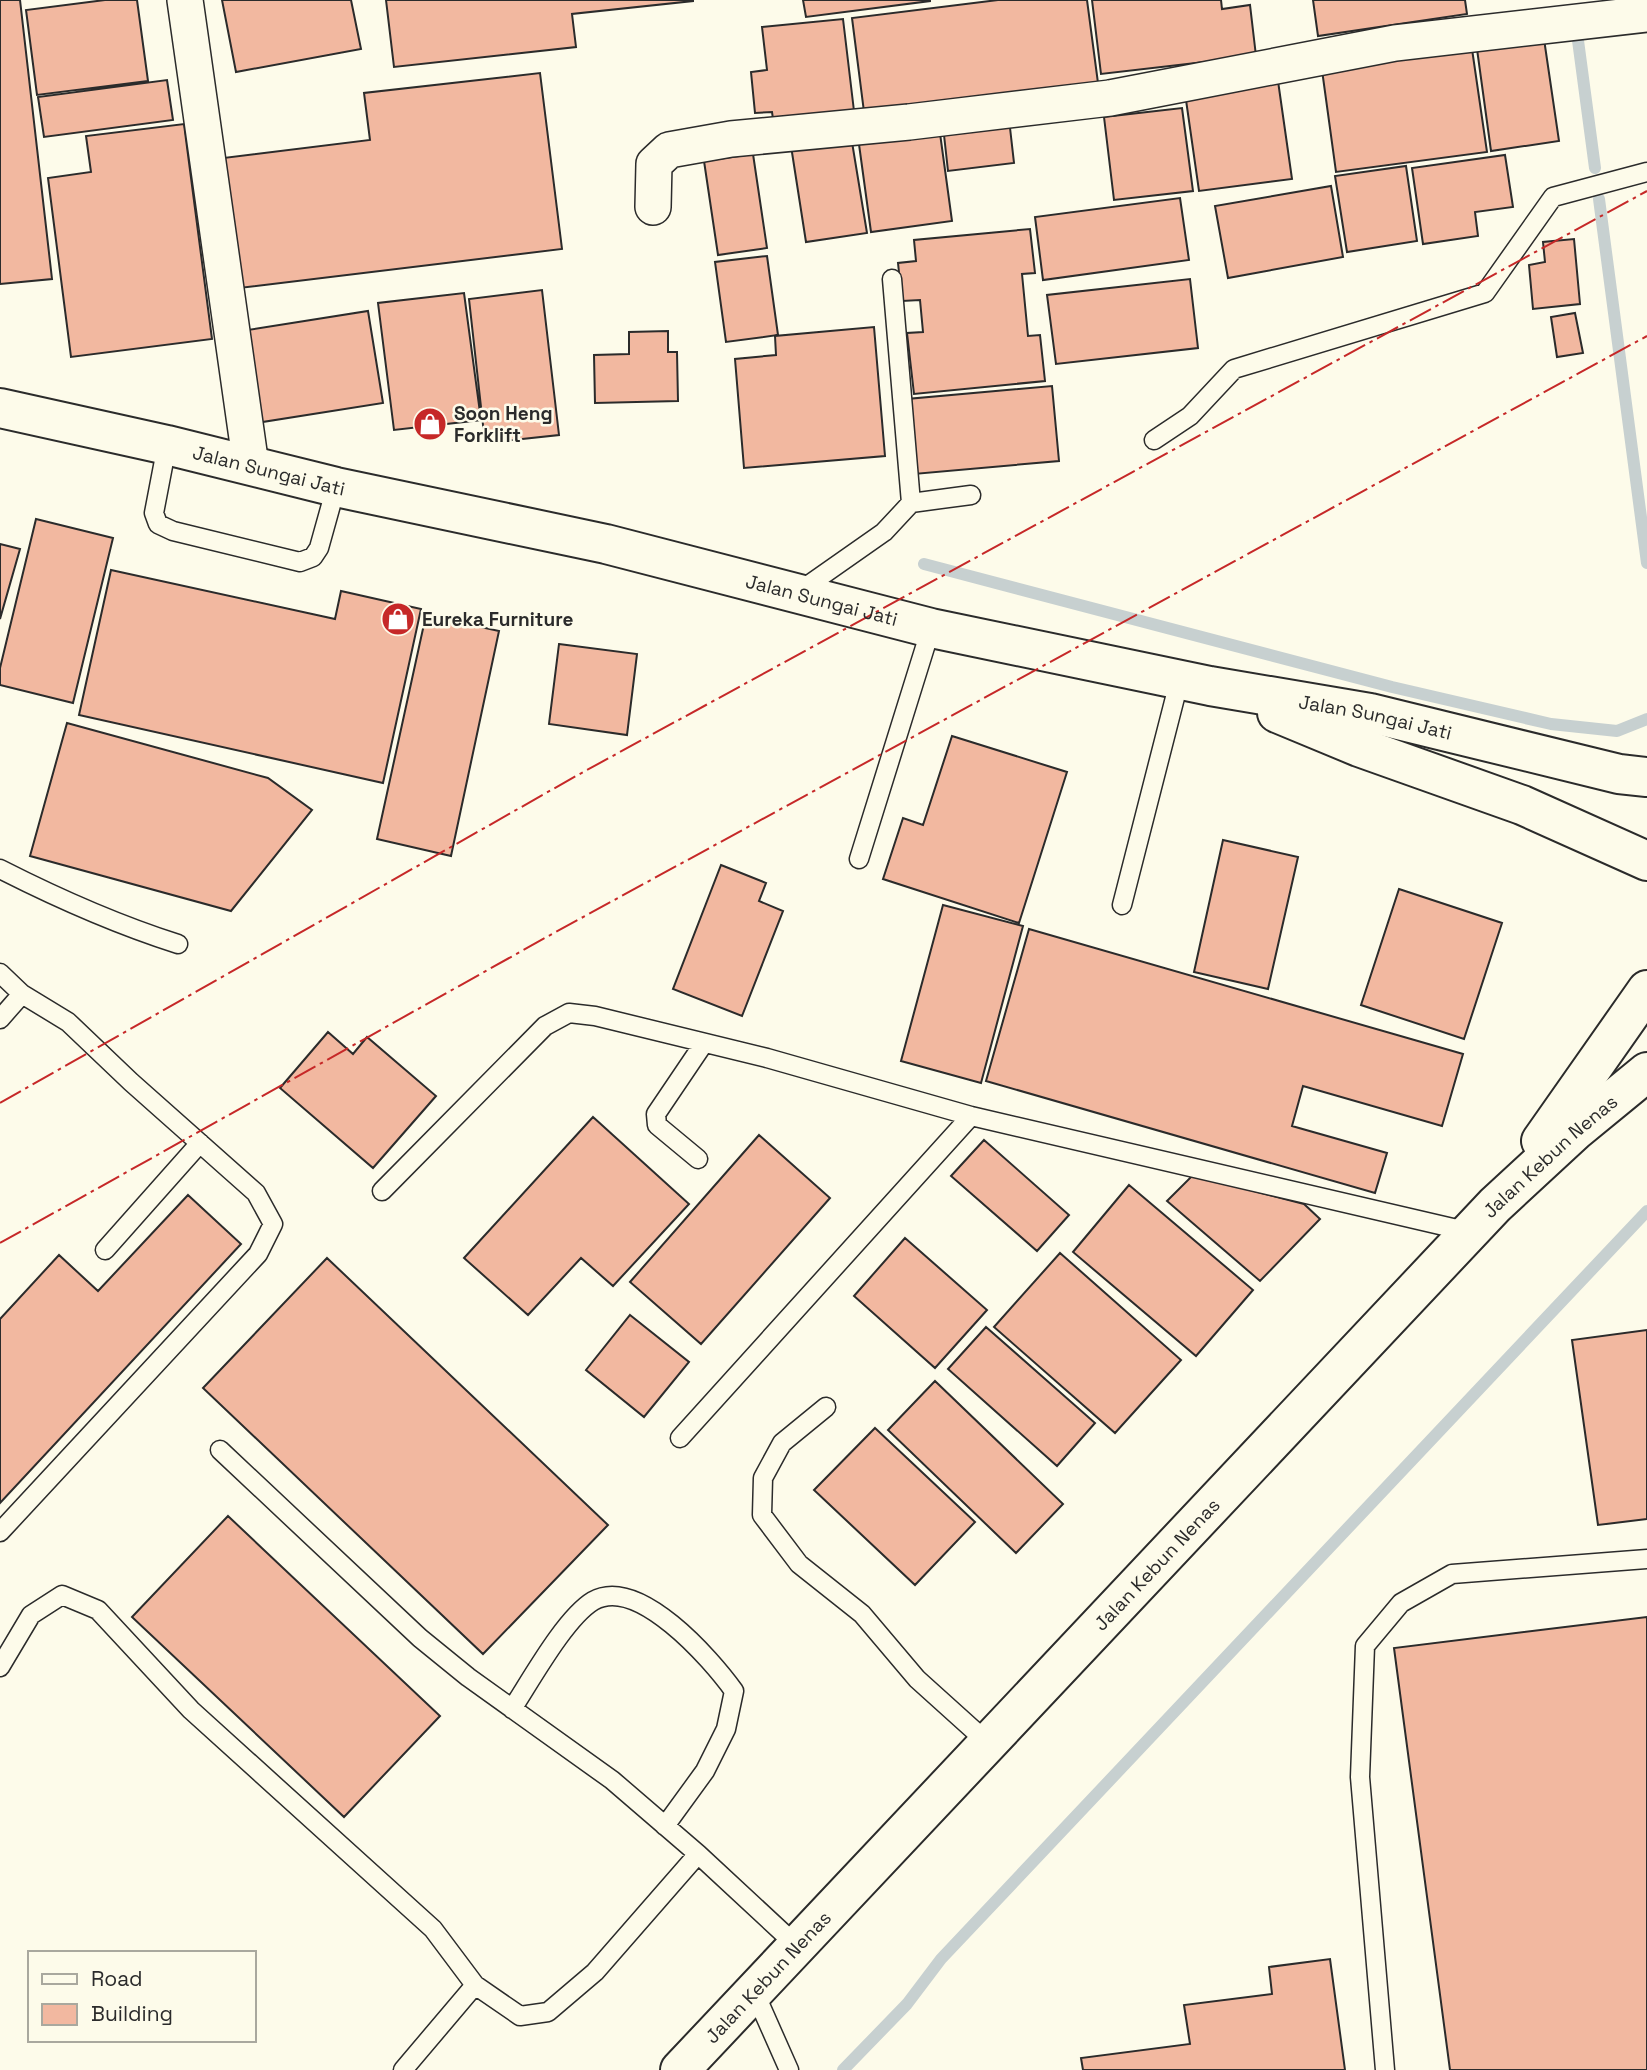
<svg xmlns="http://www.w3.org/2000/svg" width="1647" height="2070" font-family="'Space Grotesk',sans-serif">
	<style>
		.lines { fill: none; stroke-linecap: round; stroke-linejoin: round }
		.stream { stroke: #c7d0d0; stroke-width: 12 }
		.building { fill: #f2b8a0; stroke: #2b2b2b; stroke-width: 2 }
		.service-casing { stroke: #2b2b2b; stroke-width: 21 }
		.minor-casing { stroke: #2b2b2b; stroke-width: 38 }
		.tertiary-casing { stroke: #2b2b2b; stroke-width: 42 }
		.secondary-casing { stroke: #2b2b2b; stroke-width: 42 }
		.service { stroke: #fdfbea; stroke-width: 18 }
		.minor { stroke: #fdfbea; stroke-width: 35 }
		.tertiary { stroke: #fdfbea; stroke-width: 38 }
		.secondary { stroke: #fdfbea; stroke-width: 38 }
		.power { stroke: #c62828; stroke-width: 2; stroke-dasharray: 24 5 3.5 5; stroke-linecap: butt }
		.labels { text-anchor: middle; stroke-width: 5; stroke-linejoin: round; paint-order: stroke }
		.poi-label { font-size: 19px; font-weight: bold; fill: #2b2b2b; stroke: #fdfbea; text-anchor: start }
		.street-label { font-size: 19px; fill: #2b2b2b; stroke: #fdfbea }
	</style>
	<rect width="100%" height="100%" fill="#fdfbea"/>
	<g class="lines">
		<!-- stream -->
		<path class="stream" d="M1577 33 1595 168
			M1599 199 1647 563
			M924 564 1392 687 1551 724 1617 731 1647 719
			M843 2070 907 2004 941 1959 1647 1211"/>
	</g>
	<!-- building -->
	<path class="building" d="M0 0H20L52 279 0 284Z
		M105 0H137L148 81 37 95 26 10Z
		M222 0H351L361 49 236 72Z
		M386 0H693V1L572 14 576 47 394 67Z
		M803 0H930V1L806 17Z
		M998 0H1087L1098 83 864 112 852 18Z
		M1092 0H1221L1222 9 1250 5 1256 56 1101 74Z
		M1313 0H1465L1467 14 1318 36Z
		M843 19 854 111 773 119 772 112 755 113 751 72 767 70 762 27Z
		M1544 39 1559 141 1491 151 1477 49Z
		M1472 49 1487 152 1336 172 1322 70Z
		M540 73 562 249 231 289 215 159 370 140 364 93Z
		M167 80 173 120 44 137 38 97Z
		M1278 81 1292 179 1199 191 1185 93Z
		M1182 108 1193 191 1114 200 1104 117Z
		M1009 119 1014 163 948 171 943 126Z
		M184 124 212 339 71 357 48 178 91 172 86 136Z
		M939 126 952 221 871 232 858 137Z
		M851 136 867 233 806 242 791 146Z
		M753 154 767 248 718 255 704 161Z
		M1505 155 1513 207 1475 212 1478 236 1423 244 1412 168Z
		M1406 166 1417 241 1347 252 1335 176Z
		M1331 186 1343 257 1228 278 1215 206Z
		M1180 198 1189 260 1043 280 1035 217Z
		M1030 229 1035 273 1022 274 1028 336 1040 335 1045 381 914 394 907 333 923 332 920 300 902 301 898 263 916 261 914 240Z
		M1574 239 1580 304 1533 309 1529 265 1545 262 1543 242Z
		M767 256 778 335 726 342 715 262Z
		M1190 279 1198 348 1056 364 1047 295Z
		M542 290 559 435 485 443 469 299Z
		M464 293 481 420 394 430 378 303Z
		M368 311 383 403 256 423 241 331Z
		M1575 313 1583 353 1557 357 1551 317Z
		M874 327 885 456 744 468 735 359 776 355 775 336Z
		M668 331V352H677L678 401 595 403 594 355 629 354V332Z
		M1052 386 1059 461 914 474 907 399Z
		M36 519 113 538 73 703 0 685V668Z
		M0 544 20 549 0 619Z
		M111 570 335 619 341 591 421 609 383 783 79 715Z
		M426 615 499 631 451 856 377 839Z
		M559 644 637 654 627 735 549 724Z
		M67 723 268 778 312 810 231 911 30 856Z
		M952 736 1067 772 1019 923 883 879 903 818 923 825Z
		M1223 840 1298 857 1268 989 1194 972Z
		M721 865 766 883 759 901 783 911 742 1016 673 989Z
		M1399 889 1502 923 1464 1039 1361 1005Z
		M943 905 1023 926 981 1083 901 1061Z
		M1029 929 1463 1054 1442 1126 1303 1086 1292 1126 1387 1153 1375 1193 986 1081Z
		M328 1032 353 1054 367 1037 436 1096 373 1168 280 1088Z
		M593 1117 689 1204 613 1286 581 1258 528 1315 464 1258Z
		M759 1135 830 1198 701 1344 630 1282Z
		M984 1140 1069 1215 1037 1251 951 1176Z
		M1193 1175 1304 1204 1320 1219 1260 1281 1167 1201Z
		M1129 1185 1253 1290 1196 1356 1073 1252Z
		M188 1195 241 1244 0 1503V1319L59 1255 98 1291Z
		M905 1238 987 1310 935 1368 854 1296Z
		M1060 1253 1181 1360 1115 1433 994 1327Z
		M327 1258 608 1525 483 1654 203 1388Z
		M630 1315 689 1362 644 1417 586 1370Z
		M986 1327 1095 1423 1057 1466 948 1369Z
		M1647 1330V1519L1598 1525 1572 1340Z
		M935 1381 1063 1504 1016 1553 888 1430Z
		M875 1428 975 1522 915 1585 814 1490Z
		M228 1516 440 1716 344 1817 132 1617Z
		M1647 1617V2070H1450L1394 1648Z
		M1330 1959 1345 2070H1083L1081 2058 1190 2044 1184 2005 1272 1994 1269 1967Z"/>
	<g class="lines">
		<defs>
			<path id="service" d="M1154 440 1190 416 1234 369 1485 293 1553 197 1647 172
				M167 445 154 513 158 524 173 531 300 562 313 557 319 548 336 487
				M911 503 971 495
				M797 593 884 532 911 503 892 279
				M859 859 931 628
				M0 869C59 899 115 924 178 944
				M1122 905 1180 678
				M0 973 22 994 0 1019
				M698 1159 657 1125 656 1114 704 1043
				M382 1191 545 1026 569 1013 595 1016 767 1058 971 1116 1470 1232
				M105 1250 200 1143
				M826 1407 782 1443 763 1478 762 1515 799 1564 862 1614 917 1679 988 1743
				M680 1438 971 1116
				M220 1450 420 1638 468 1677 612 1780 698 1854 796 1945
				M0 1532 258 1254 273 1224 256 1193 131 1082 68 1022 22 994
				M0 1667 31 1615 62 1595 98 1610 191 1710 433 1929 475 1985 520 2016 548 2012 595 1972 698 1854
				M512 1709C531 1680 565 1618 593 1601 638 1575 711 1659 734 1691L726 1729 705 1771 665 1826
				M754 1991 789 2070
				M403 2070 475 1985
				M1385 2070 1360 1777 1365 1646 1401 1603 1452 1574 1647 1559"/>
			<path id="minor" d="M185 0 251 466
				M653 207 654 164 669 150 731 139 909 122 1110 98 1395 43 1647 14"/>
			<g id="tertiary">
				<path d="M1541 1141 1647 990"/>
				<path id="s1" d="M680 2070 1495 1205 1575 1131 1647 1072"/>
			</g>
			<g id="secondary">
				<path id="s2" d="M0 408 167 445 336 487 606 544 931 628 1210 686 1370 713 1619 774 1647 777"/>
				<path d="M1277 713 1359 747 1522 805 1647 861"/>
				<path d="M1642 1077 1647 1076"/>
			</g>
		</defs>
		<!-- service casing -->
		<use href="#service" class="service-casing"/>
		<!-- minor casing -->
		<use href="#minor" class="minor-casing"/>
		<!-- tertiary casing -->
		<use href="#tertiary" class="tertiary-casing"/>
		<!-- secondary casing -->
		<use href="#secondary" class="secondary-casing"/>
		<!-- service -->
		<use href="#service" class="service"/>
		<!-- minor -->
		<use href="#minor" class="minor"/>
		<!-- tertiary -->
		<use href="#tertiary" class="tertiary"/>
		<!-- secondary -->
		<use href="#secondary" class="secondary"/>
		<!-- power -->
		<path class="power" d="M0 1103 576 776 1647 191
			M0 1243 552 934 1647 336"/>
	</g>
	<!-- icons -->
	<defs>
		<symbol id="shop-disc" viewBox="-11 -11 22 22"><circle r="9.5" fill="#c62828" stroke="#fdfbea"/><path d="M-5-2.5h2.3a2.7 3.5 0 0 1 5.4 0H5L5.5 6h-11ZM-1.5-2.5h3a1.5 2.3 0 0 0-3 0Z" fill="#fff"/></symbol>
	</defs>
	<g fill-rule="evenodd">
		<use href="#shop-disc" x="411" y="405" width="38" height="38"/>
		<use href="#shop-disc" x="379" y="600" width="38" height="38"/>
	</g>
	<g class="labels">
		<!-- poi labels -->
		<g class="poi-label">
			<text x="454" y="420">Soon Heng<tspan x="454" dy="22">Forklift</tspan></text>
			<text x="422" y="626">Eureka Furniture</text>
		</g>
		<!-- street labels -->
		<g class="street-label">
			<text dy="7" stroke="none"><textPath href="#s2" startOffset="276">Jalan Sungai Jati</textPath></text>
			<text dy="7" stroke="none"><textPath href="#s2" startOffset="844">Jalan Sungai Jati</textPath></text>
			<text dy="7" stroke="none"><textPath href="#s2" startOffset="1410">Jalan Sungai Jati</textPath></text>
			<text dy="7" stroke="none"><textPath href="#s1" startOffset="1262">Jalan Kebun Nenas</textPath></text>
			<text dy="7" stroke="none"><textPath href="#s1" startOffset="695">Jalan Kebun Nenas</textPath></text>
			<text dy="7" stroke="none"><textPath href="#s1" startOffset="128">Jalan Kebun Nenas</textPath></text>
		</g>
	</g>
	<!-- legend -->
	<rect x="28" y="1951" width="228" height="91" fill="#fdfbea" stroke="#a9a89e" stroke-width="2"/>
	<rect x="42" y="1974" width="35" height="10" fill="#fdfbea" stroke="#a9a89e" stroke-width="2"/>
	<text x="91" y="1986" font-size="21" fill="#2b2b2b">Road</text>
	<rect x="42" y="2004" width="35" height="21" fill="#f2b8a0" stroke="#a9a89e" stroke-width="2"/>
	<text x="91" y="2021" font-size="21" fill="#2b2b2b">Building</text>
</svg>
